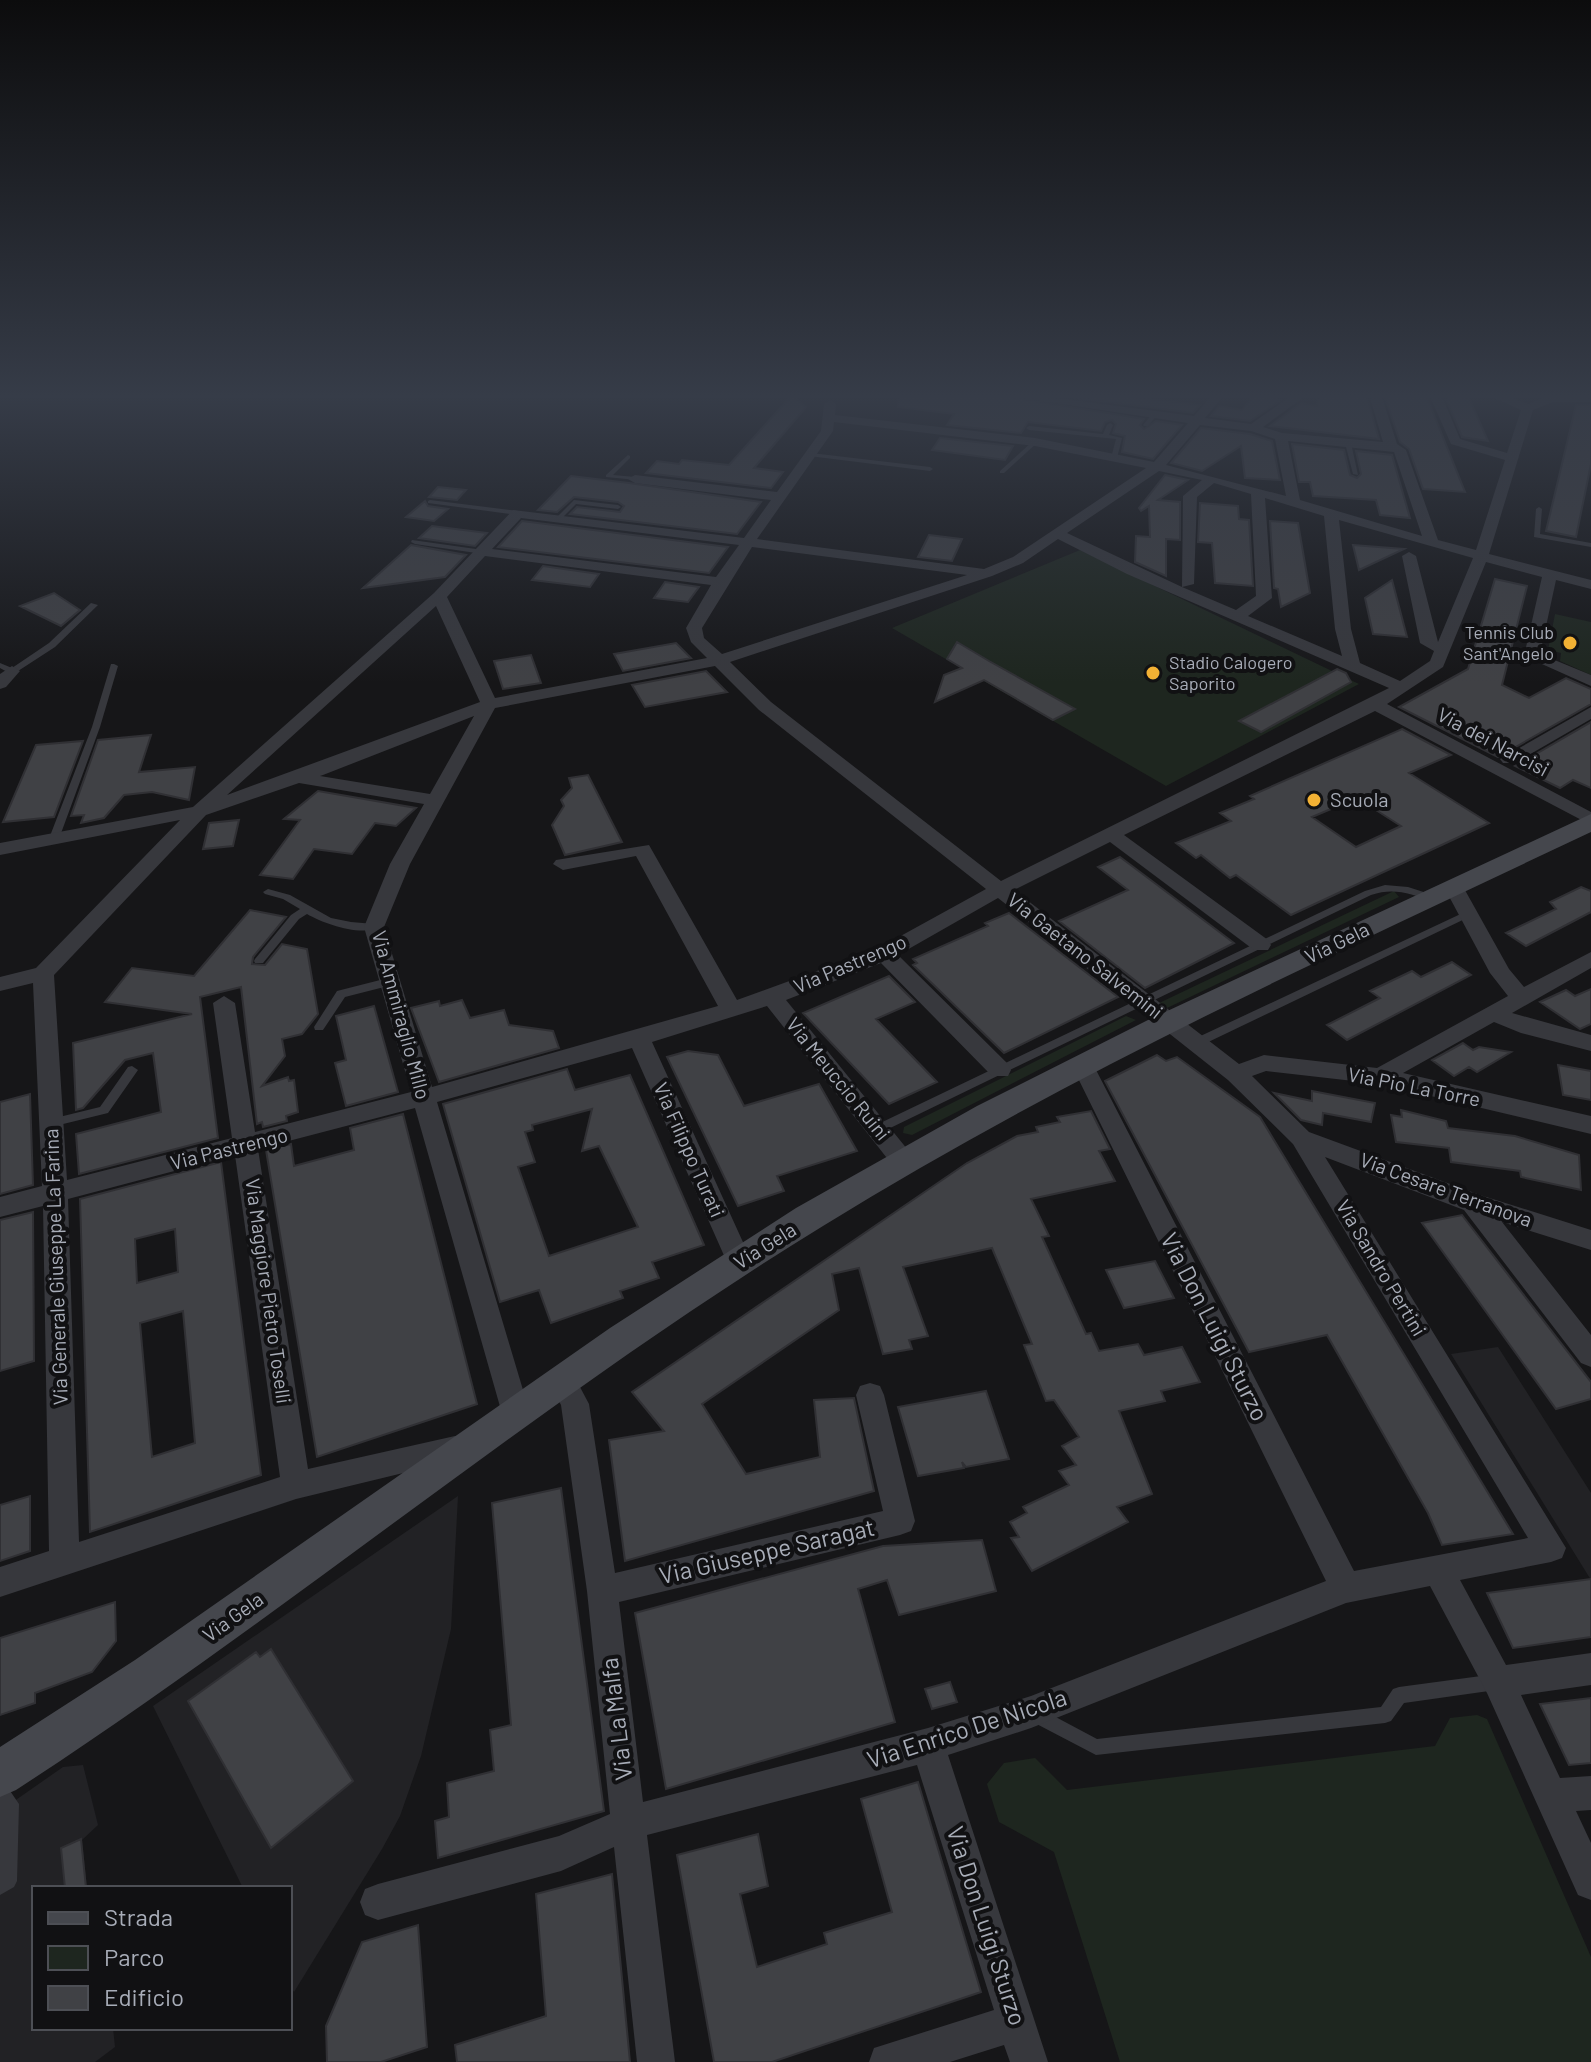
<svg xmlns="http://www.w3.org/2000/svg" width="1591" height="2062" font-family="Barlow,sans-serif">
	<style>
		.built { fill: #222225 }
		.green { fill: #1e261f }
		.building { fill: #404145; stroke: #303034; stroke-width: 2; fill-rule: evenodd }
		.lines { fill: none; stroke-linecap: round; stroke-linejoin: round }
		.service { fill: #37383d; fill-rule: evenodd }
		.minor { fill: #37383d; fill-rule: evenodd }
		.secondary { fill: #45474d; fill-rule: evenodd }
		.poi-dot { fill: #f2b134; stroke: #111113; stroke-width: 3 }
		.labels { text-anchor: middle; stroke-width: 8; stroke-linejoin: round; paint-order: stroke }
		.far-poi-label { font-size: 18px; fill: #a8adb8; stroke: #111113; text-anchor: end }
		.street-label { font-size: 20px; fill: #a8adb8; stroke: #111113 }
		.poi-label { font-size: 20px; fill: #a8adb8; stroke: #111113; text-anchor: start }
		.near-street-label { font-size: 24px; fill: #a8adb8; stroke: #111113 }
	</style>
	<rect width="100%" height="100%" fill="#161618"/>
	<!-- built -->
	<path class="built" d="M1498 1347 1591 1493V1580L1451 1354Z
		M458 1496 451 1629 421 1756 400 1816 382 1849 294 1992 290 1985V1888H243L153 1706Z
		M83 1765 98 1825 82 1840 87 1888H34V2028H113L115 2047 95 2062H0V1811L63 1767Z"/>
	<!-- green -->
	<path class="green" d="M1080 550 1359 684 1166 786 892 628Z
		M1555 614 1591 622V675L1560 661 1561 653 1548 650Z
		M1394 891 1399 897 1167 1008 1157 1004Z
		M1126 1016 1136 1020 912 1135 903 1133 904 1127Z
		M1477 1715 1487 1719 1591 1957V2062H1120L1054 1852 999 1822 987 1784 1004 1763 1035 1758 1067 1790 1435 1746 1450 1718Z"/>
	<!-- building -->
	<path class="building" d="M899 394H991L1144 419 1140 425 1144 429 1156 421 1182 425 1153 459 1122 452 1125 436 1113 433 1116 424 1112 420 1105 422 1101 431 1028 422 1021 433 947 425 954 414 898 407Z
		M1047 394H1107L1200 405 1193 413Z
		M1318 394H1366L1379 439 1270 426 1301 403 1317 406Z
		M1384 394 1426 395 1465 492 1423 489 1409 449 1400 442Z
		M792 395 806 407 754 468 783 472 771 488 646 473 657 461 679 464 682 460 729 465Z
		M1254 395 1281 400 1250 421 1211 416 1219 406 1242 410Z
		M1445 396 1469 398 1488 441 1462 437Z
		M1576 405H1591V464L1576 537 1546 531Z
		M1201 428 1250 434 1272 441 1280 480 1245 478 1241 446 1202 471 1171 463Z
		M940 438 1013 446 1005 460 932 450Z
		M1292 444 1344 450 1350 475 1357 478 1361 474 1356 451 1392 455 1410 518 1380 515 1376 500 1313 496 1310 482H1299Z
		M1165 475 1188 480 1158 500 1180 502V540L1166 539V576L1135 562 1136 536 1150 537 1149 506 1141 511 1139 508Z
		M571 476 629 483 761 502 737 534 570 514 577 507 620 512 624 506 618 502 574 497 557 512 538 510Z
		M438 487 466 490 457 500 429 497Z
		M425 501 428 506 448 509 434 521 406 517Z
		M1200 503 1238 506 1239 519 1249 520 1253 586 1215 583 1212 543 1198 542Z
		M522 521 728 547 709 573 498 547Z
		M1270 521 1298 523 1310 593 1281 607 1278 589 1274 588Z
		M432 526 487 533 475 546 419 538Z
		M929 535 962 539 952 561 918 557Z
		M411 545 466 555 445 577 363 588Z
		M1353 545 1404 549 1359 570Z
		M543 566 599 574 590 587 532 580Z
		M1495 579 1527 586 1502 685 1529 698 1566 678 1591 689V704L1498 757 1399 707 1468 669Z
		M1392 580 1407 637 1373 634 1365 598Z
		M665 582 699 587 688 602 654 598Z
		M54 593 80 610 61 626 20 606Z
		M957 642 989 661 1075 709 1053 720 984 680 935 702 944 675 962 668 947 659Z
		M676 643 691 658 623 671 614 654Z
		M531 655 541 683 503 689 494 661Z
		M1337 669 1346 673 1351 682 1261 732 1239 721Z
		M706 671 727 692 645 707 632 685Z
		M1591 722V788L1573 780 1560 788 1515 766Z
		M1402 729 1451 755 1409 773 1489 823 1291 915 1236 875 1230 878 1201 855 1196 858 1176 843 1231 821 1220 813 1254 799 1250 796ZM1357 798 1401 826 1356 847 1312 817Z
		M151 735 139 772 195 767 189 800 152 792 124 795 104 818 81 823 84 815 71 816 98 740Z
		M83 741 54 817 3 822 36 745Z
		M588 775 622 842 565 855 552 825 564 806 561 800 572 788 569 778Z
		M318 791 416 808 396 826 375 823 352 854 314 849 293 879 260 875 300 820 284 819Z
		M239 820 233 846 203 849 209 823Z
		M1120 857 1152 881 1234 943 1145 988 1059 921 1128 890 1098 867Z
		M1581 887 1591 891V912L1526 946 1506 933 1556 909 1550 902Z
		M250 910 286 917 253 957 252 964 265 965 282 944 307 949 318 1014 302 1034 282 1039 285 1056 262 1086 288 1077 289 1081 294 1080 298 1112 286 1116 287 1121 263 1127 262 1122 257 1124 241 987 200 997 218 1138 79 1174 76 1134 161 1112 153 1053 125 1060 83 1108 76 1110 73 1043 192 1014 105 1002 132 968 194 976Z
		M1009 913 1118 997 1004 1053 913 965 917 963 913 959 988 926 985 923Z
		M1452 962 1471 975 1347 1040 1327 1025 1380 998 1370 991 1412 971 1421 977Z
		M889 976 915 1002 876 1019 937 1082 889 1104 803 1013Z
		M1591 989V1024L1580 1029 1540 1002 1566 990 1575 996Z
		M462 1000 470 1018 504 1010 509 1025 553 1031 559 1048 439 1082 411 1008 439 1001 440 1006Z
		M374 1006 398 1092 346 1106 335 1063 346 1060 336 1016Z
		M1463 1043 1473 1050 1479 1047 1511 1052 1477 1072 1469 1067 1454 1076 1432 1060Z
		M688 1051 718 1055 744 1106 819 1084 857 1151 777 1176 784 1191 738 1206 667 1057Z
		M1157 1055 1166 1061 1177 1057 1260 1117 1513 1534 1442 1545 1428 1513 1327 1335 1249 1352 1105 1081Z
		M1558 1065 1591 1071V1100L1563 1095Z
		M567 1069 575 1090 630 1075 704 1245 652 1262 659 1278 620 1291 623 1298 551 1323 539 1290 500 1302 443 1104ZM592 1109 582 1151 599 1146 638 1227 549 1256 518 1167 535 1162 525 1132 533 1130 532 1125Z
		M1312 1091 1375 1103 1371 1122 1323 1113 1322 1125 1301 1120 1274 1093 1312 1101Z
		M30 1094 33 1185 0 1194V1102Z
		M1401 1110 1446 1121 1448 1128 1515 1136 1579 1155 1581 1190 1521 1177 1520 1171 1451 1162 1449 1148 1396 1142 1391 1115 1402 1117Z
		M1091 1111 1110 1149 1099 1151 1115 1181 1031 1199 1049 1236 1042 1237 1086 1334 1091 1333 1099 1351 1138 1344 1144 1355 1182 1347 1200 1382 1161 1391 1165 1401 1119 1411 1152 1494 1117 1507 1128 1522 1032 1571 1011 1538 1019 1537 1010 1522 1027 1513 1023 1507 1069 1485 1059 1471 1076 1465 1062 1446 1079 1437 1054 1400 1046 1401 1024 1345 1032 1344 992 1248 903 1267 928 1336 909 1340 912 1349 883 1354 859 1268 832 1274 839 1310 702 1404 746 1474 820 1457 814 1400 854 1398 874 1491 625 1561 609 1440 664 1431 632 1392 967 1163 1017 1136 1038 1132 1036 1127 1060 1122 1057 1117Z
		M403 1114 477 1404 317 1457 266 1150 291 1144 294 1166 354 1150 350 1128Z
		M221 1162 261 1475 90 1532 80 1199ZM175 1229 178 1272 137 1283 135 1239ZM183 1311 195 1443 152 1457 140 1323Z
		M33 1212 34 1361 0 1371V1220Z
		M1462 1215 1591 1382V1399L1556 1409 1422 1223Z
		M1155 1261 1174 1298 1124 1308 1106 1270Z
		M986 1391 1009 1459 966 1467 962 1462 964 1468 918 1476 898 1407Z
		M561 1488 604 1811 438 1858 435 1821 449 1817 447 1783 494 1771 490 1730 511 1725 492 1503Z
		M30 1496V1551L0 1561V1505Z
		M982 1540 996 1591 899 1615 887 1580 858 1589 895 1722 666 1789 635 1613 883 1546Z
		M1591 1579V1637L1513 1648 1487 1593Z
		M115 1602 116 1641 92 1672 35 1693V1703L0 1715V1638Z
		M271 1649 353 1781 271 1848 188 1701 256 1652 260 1657Z
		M950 1682 957 1702 932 1709 925 1689Z
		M1591 1698V1763L1569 1765 1540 1704Z
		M918 1782 981 1992 772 2062H714L677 1855 758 1834 768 1886 740 1894 757 1967 827 1944 824 1933 892 1912 861 1799Z
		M81 1839 86 1888H65L61 1848Z
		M612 1874 630 2062H457L455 2045 546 2016 536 1894Z
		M418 1925 427 2047 381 2062H327L326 2026 362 1942Z"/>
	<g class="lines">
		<!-- service -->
		<path class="service" d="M1153 413 1158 414 1148 426H1144L1143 425Z
			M1110 423 1113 425 1109 435 1122 438 1117 458 1114 460 1111 458 1116 439 1029 430 1026 428 1029 426 1103 434 1107 425Z
			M1033 441 1038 442 1004 473H1000V471Z
			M1348 441 1351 443 1358 475 1353 474 1345 443Z
			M811 453 930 467 933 469 930 471 809 456 808 455Z
			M628 455 630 456V458L613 475 635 477 638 479 637 480 606 477V475Z
			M430 500 518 511 521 513 518 515 428 503V501Z
			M574 500 618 505 621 507 618 509 576 504 561 519H557V517Z
			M1539 507 1542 509 1540 534 1591 543V547L1534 537 1536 509Z
			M412 540 483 550 487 552 483 554 415 544 411 542Z
			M91 603 98 605 55 647 15 673H9L0 668V663L12 668 49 643Z
			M111 664H114L118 666 100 727 60 836 58 838H52L50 836 92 727Z
			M1385 885 1408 887 1436 896 1437 898 1432 901C1411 894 1394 887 1371 895L882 1132H874L872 1129 874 1126 1365 891Z
			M268 889 290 895 331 918 351 922 374 924 379 927C362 937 324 924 307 914L299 919 263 963H255L254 961 255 959 291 915 300 909 283 899 265 894 263 892Z
			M1467 911 1472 914 1471 916 1200 1046H1192L1190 1043 1192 1040Z
			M392 977 397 981 396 984 345 997 323 1030H315L314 1027 337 991Z
			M132 1066 138 1070 108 1113 51 1127 47 1126 45 1123 47 1120 100 1107 128 1067Z
			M1496 1674 1502 1676 1504 1682 1502 1688 1496 1690 1404 1703 1391 1721 1385 1723 1096 1755 1029 1720 1027 1714 1029 1708 1035 1706 1097 1739 1381 1707 1393 1689 1399 1687Z
			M0 1782 6 1785 19 1804 17 1881 14 1887 0 1895Z"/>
		<!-- minor -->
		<path class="minor" d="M994 394H1025L1194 416 1213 394H1225L1205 418 1251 424 1294 394H1308L1263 427 1282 433 1383 442 1369 394H1381L1397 444 1406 450 1438 540 1476 550 1505 460 1451 444 1429 394H1441L1460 439 1507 453 1521 410 1486 394H1502L1528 404 1551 394H1591V402H1553L1533 410 1489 554 1591 580V589L1556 580 1540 654 1591 675V686L1524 656 1542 577 1486 562 1443 667 1387 704 1591 812V825L1375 711 1124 835 1268 940 1271 945 1268 950H1254L1110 842 1014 890 1239 1064 1264 1055 1377 1068 1508 996 1490 973 1444 887 1447 883H1461L1509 969 1524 987 1591 952V968L1512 1013 1591 1035V1051L1521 1033 1494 1022 1403 1073 1591 1116V1134L1380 1084 1266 1071 1252 1076 1309 1132 1480 1195 1591 1230V1250L1502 1222 1591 1335V1367L1581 1363 1464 1210 1325 1157 1566 1548 1562 1558 1551 1562 1460 1580 1506 1665 1591 1653V1685L1521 1695 1560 1778 1591 1776V1810L1576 1811 1591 1843V1900L1578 1895 1487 1693 1430 1586 1346 1603 1031 1728 948 1755 1048 2062H1010L1004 2045 950 2062H869L874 2048 994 2010 917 1765 647 1835 675 2062H637L614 1847 561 1871 378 1920 365 1915 360 1902 365 1889 378 1884 559 1836 610 1814 587 1591 561 1405 548 1380 552 1372 562 1368 572 1372 589 1404 615 1573 883 1511 856 1395 860 1386 870 1383 880 1386 884 1395 915 1521 911 1531 900 1535 619 1602 643 1802 928 1728 1031 1696 1326 1581 1072 1066 1075 1060H1091L1094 1066 1354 1571 1528 1538 1293 1144 1228 1080 998 898 898 955 1008 1064 1011 1070 1008 1076H992L881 963 786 1000 912 1155 915 1161 912 1167H894L767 1006 652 1042 752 1262 748 1269 739 1272 730 1269 632 1048 437 1102 529 1410 525 1419 515 1422 505 1419 501 1410 415 1108 258 1149 308 1469 455 1436 465 1440 469 1449 465 1458 296 1499 0 1597V1567L49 1551 43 1206 0 1217V1197L42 1186 33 983 0 991V977L36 968 180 820 0 855V843L193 807 434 593 513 510 744 538 771 500 635 483 628 479 635 475 777 492 821 431 824 404 830 400 836 404 835 415 1035 438 1154 462 1188 423ZM834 422 1035 446 1146 468 1013 557 984 569 757 539 833 431ZM1200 425 1251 431 1275 439 1286 496 1166 465ZM1288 441 1394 452 1422 536 1300 500ZM1159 471 1202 480 1183 496 1182 587 1067 533ZM1214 483 1251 494 1256 596 1236 610 1182 587 1194 584 1197 497ZM1265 498 1324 516 1335 629 1342 656 1248 616 1272 598ZM521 518 739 545 716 577 492 549ZM1339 520 1473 558 1438 642 1416 556 1409 552 1402 556 1420 643 1434 651 1430 661 1400 681 1360 663 1351 629ZM1058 539 1127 574 1389 688 1001 881 771 702 730 662 992 576 1023 563ZM752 547 967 575 722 654 704 638 702 628ZM485 556 711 585 686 628 691 642 707 658 495 698 447 597ZM436 606 480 702 227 795ZM715 666 759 710 986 889 877 949 737 1000 649 845 556 860 553 864 563 870 636 856 718 1006 432 1087 384 927 410 864 495 708ZM474 716 430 794 320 776 323 775ZM299 783 424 804 390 864 364 927 411 1092 255 1132 235 1003 224 996 213 1003 232 1138 67 1180 54 975 206 815ZM235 1155 280 1477 79 1542 68 1199Z
			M12 666 20 671 6 687 0 689V674Z
			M1591 707V719L1515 763H1503L1500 759Z"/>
		<!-- secondary -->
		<path class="secondary" d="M1591 814V832C1331 955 1068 1074 823 1226 543 1398 291 1611 16 1790L0 1797V1747L135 1660 610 1328 796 1208 977 1106 1148 1020Z"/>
	</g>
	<!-- sky -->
	<linearGradient id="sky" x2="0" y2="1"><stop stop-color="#0c0c0d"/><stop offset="0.58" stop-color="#363c48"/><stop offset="1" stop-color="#363c48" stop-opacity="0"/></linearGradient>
	<rect width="1591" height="683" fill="url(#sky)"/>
	<!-- markers -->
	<g class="poi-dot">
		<circle cx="1570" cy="643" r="8"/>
		<circle cx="1153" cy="673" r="8"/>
		<circle cx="1314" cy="800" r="8"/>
	</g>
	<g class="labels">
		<!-- far-poi labels -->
		<g class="far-poi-label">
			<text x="1554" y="639">Tennis Club<tspan x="1554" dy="21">Sant'Angelo</tspan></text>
			<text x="1169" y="669" text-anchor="start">Stadio Calogero<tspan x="1169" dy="21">Saporito</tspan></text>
		</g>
		<!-- street labels -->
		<g class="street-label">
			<text transform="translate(1493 742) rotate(28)" y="7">Via dei Narcisi</text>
			<text transform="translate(1337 943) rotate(-26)" y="7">Via Gela</text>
			<text transform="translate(1085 956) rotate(38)" y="7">Via Gaetano Salvemini</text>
			<text transform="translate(850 964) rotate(-23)" y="7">Via Pastrengo</text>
			<text transform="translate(401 1015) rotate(75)" y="7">Via Ammiraglio Millo</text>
			<text transform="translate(838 1079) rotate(51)" y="7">Via Meuccio Ruini</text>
			<text transform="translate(1414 1087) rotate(11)" y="7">Via Pio La Torre</text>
			<text transform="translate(229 1149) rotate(-14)" y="7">Via Pastrengo</text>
			<text transform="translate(689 1150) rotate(66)" y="7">Via Filippo Turati</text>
			<text transform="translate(1446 1190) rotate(20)" y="7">Via Cesare Terranova</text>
			<text transform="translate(765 1246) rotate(-32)" y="7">Via Gela</text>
			<text transform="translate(56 1267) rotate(-92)" y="7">Via Generale Giuseppe La Farina</text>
			<text transform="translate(1381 1268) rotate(59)" y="7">Via Sandro Pertini</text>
			<text transform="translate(268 1291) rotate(82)" y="7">Via Maggiore Pietro Toselli</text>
			<text transform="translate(233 1617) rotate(-36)" y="7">Via Gela</text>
		</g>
		<!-- poi labels -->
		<g class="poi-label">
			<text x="1330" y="807">Scuola</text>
		</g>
		<!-- near-street labels -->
		<g class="near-street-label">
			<text transform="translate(1214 1327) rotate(63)" y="8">Via Don Luigi Sturzo</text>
			<text transform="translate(767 1552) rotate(-13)" y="8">Via Giuseppe Saragat</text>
			<text transform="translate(617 1719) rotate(-97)" y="8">Via La Malfa</text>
			<text transform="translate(967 1729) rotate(-18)" y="8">Via Enrico De Nicola</text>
			<text transform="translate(986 1926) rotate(72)" y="8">Via Don Luigi Sturzo</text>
		</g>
	</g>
	<!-- legend -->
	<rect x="32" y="1886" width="260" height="144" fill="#111113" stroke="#4d4f55" stroke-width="2"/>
	<rect x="48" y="1912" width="40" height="12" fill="#45474d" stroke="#4d4f55" stroke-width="2"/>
	<text x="104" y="1926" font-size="24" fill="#a8adb8">Strada</text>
	<rect x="48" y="1946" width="40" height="24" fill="#1e261f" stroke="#4d4f55" stroke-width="2"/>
	<text x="104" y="1966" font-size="24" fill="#a8adb8">Parco</text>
	<rect x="48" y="1986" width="40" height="24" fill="#404145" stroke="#4d4f55" stroke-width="2"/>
	<text x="104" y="2006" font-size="24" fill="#a8adb8">Edificio</text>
</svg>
